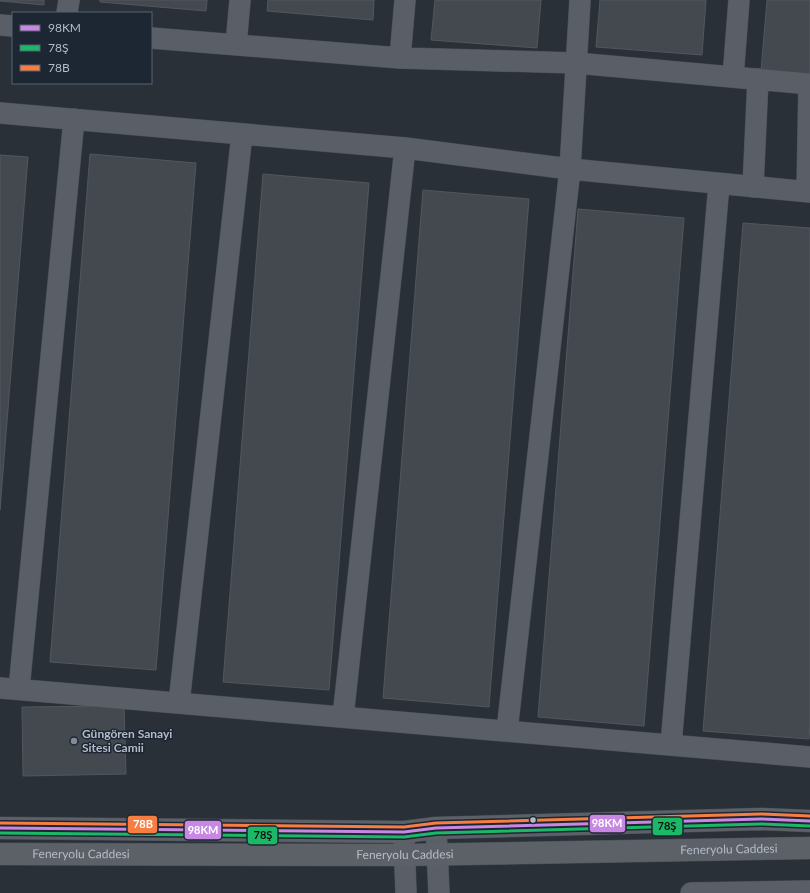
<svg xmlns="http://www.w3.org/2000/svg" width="810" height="893" font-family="Lato,sans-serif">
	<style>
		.building { fill: #444950; stroke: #52575f }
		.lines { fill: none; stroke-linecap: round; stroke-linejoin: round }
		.minor-casing { stroke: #484c53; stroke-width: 22 }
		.major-casing { stroke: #484c55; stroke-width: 23 }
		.minor { stroke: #5a5e66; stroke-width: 21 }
		.major { stroke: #5c6168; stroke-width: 22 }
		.bus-1-casing { stroke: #1d2633; stroke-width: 6 }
		.bus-2-casing { stroke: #1d2633; stroke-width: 6 }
		.bus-3-casing { stroke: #1d2633; stroke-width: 6 }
		.bus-1 { stroke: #c787e3; stroke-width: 3 }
		.bus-2 { stroke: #1ab867; stroke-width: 3 }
		.bus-3 { stroke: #f77d43; stroke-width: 3 }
		.poi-dot { fill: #848b96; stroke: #1d2633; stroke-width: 1.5 }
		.bus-dot { fill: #b4bcc9; stroke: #1d2633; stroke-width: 1.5 }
		.labels { text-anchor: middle; stroke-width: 3; stroke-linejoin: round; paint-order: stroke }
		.poi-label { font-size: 12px; font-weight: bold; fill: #b4bcc9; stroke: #1d2633; text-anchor: start }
		.street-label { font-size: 12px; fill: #b4bcc9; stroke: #1d2633 }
		.line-badge { stroke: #1d2633; stroke-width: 1.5 }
		.badge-label { font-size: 11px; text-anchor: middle; font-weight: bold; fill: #fff }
		.pale-badge-label { font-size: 11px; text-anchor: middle; font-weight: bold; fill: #111 }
	</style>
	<rect width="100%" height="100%" fill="#2a3038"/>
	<!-- building -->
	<path class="building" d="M0 0H44V5L0 1Z
		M100 0H207L206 11 100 2Z
		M268 0H374L373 20 267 11Z
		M435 0H541L537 48 431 40Z
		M600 0H706L702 55 596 47Z
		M767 0H810V75L761 71Z
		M90 154 196 163 156 670 50 662Z
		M0 155 28 157 0 510Z
		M263 174 369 183 329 690 223 682Z
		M423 190 529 199 489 707 383 698Z
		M578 209 684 218 644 726 538 717Z
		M743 223 810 228V724L809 739 703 731Z
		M124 706 126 774 23 776 22 707Z"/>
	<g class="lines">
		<defs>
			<path id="minor" d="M67 13 69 0
				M0 25 13 26
				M151 38 400 58 576 63 810 84
				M236 45 240 0
				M400 58 405 0
				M733 77 739 0
				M0 113 405 148 570 169 810 192
				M753 187 758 79
				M807 191 809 84
				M0 688 810 757
				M19 689 74 119
				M179 703 242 134
				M343 717 405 148
				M507 731 570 169 580 0
				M671 745 719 184
				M436 828 439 893
				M404 837 406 893
				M691 893 810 891"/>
			<g id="major">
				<path d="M0 828 404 832 436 828 761 819 810 821"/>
				<path id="s1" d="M0 854 405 855 810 848"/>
			</g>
		</defs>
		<!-- minor casing -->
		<use href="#minor" class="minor-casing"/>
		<!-- major casing -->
		<use href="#major" class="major-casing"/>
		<!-- minor -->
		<use href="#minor" class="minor"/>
		<!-- major -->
		<use href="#major" class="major"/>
		<defs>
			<path id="bus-1" d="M0 828 404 832 436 828 761 819 810 821"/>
			<path id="bus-2" d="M0 833 404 837 436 833 761 824 810 826"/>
			<path id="bus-3" d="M0 823 404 827 436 823 761 814 810 816"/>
		</defs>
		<!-- bus-1 casing -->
		<use href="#bus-1" class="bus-1-casing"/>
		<!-- bus-2 casing -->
		<use href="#bus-2" class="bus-2-casing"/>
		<!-- bus-3 casing -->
		<use href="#bus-3" class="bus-3-casing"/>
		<!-- bus-1 -->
		<use href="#bus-1" class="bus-1"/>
		<!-- bus-2 -->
		<use href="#bus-2" class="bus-2"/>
		<!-- bus-3 -->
		<use href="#bus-3" class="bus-3"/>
	</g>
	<!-- markers -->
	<circle class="poi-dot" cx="74" cy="741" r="4"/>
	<circle class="bus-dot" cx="533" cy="820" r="3.5"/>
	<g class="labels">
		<!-- poi labels -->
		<g class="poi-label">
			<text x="82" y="738">Güngören Sanayi<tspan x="82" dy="14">Sitesi Camii</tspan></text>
		</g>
		<!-- street labels -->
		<g class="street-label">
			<text dy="4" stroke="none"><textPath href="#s1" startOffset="729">Feneryolu Caddesi</textPath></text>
			<text dy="4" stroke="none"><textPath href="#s1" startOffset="81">Feneryolu Caddesi</textPath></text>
			<text dy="4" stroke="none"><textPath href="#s1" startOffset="405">Feneryolu Caddesi</textPath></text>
		</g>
	</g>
	<g class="line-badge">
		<rect x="589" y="814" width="37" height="19" rx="4" fill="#c787e3"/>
		<rect x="127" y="815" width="31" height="19" rx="4" fill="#f77d43"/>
		<rect x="652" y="817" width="31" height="19" rx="4" fill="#1ab867"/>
		<rect x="184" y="820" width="38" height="20" rx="4" fill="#c787e3"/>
		<rect x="247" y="826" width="31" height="19" rx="4" fill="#1ab867"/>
	</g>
	<g class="badge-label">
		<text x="607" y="827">98KM</text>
		<text x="143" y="828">78B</text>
		<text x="203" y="834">98KM</text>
	</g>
	<g class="pale-badge-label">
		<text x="667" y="830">78Ş</text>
		<text x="263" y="839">78Ş</text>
	</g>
	<!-- legend -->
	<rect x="12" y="12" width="140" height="72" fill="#1d2633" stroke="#59626f"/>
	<rect x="20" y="25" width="20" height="6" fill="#c787e3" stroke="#59626f"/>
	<text x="48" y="32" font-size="12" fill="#b4bcc9">98KM</text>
	<rect x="20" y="45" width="20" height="6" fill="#1ab867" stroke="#59626f"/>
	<text x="48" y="52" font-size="12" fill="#b4bcc9">78Ş</text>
	<rect x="20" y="65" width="20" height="6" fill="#f77d43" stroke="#59626f"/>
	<text x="48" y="72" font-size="12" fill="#b4bcc9">78B</text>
</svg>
